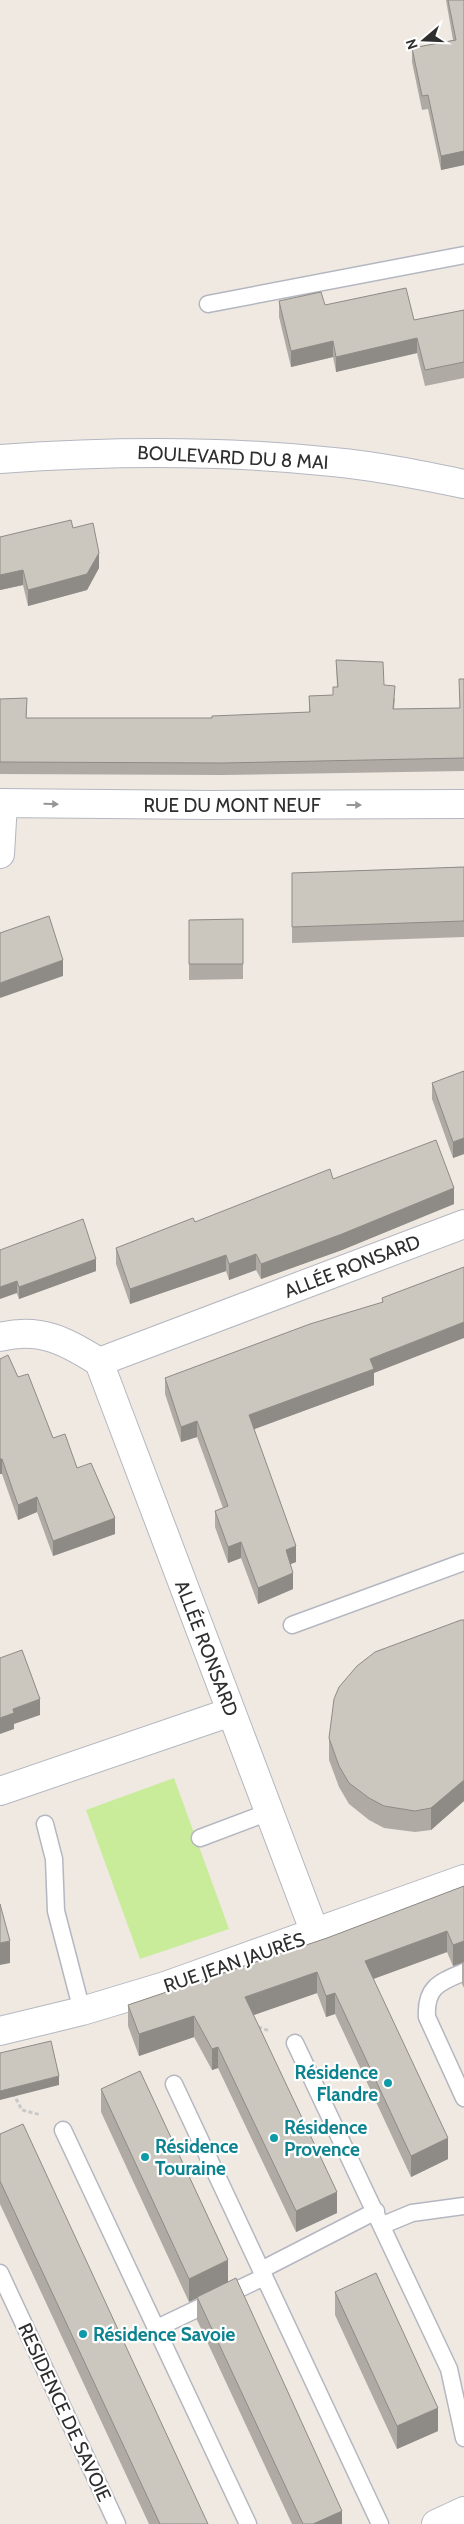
<svg xmlns="http://www.w3.org/2000/svg" width="464" height="2524" font-family="Cabin,sans-serif">
	<style>
		.pitch { fill: #c9ec9a }
		.lines { fill: none; stroke-linecap: round; stroke-linejoin: round }
		.lane-casing { stroke: #b4b7c1; stroke-width: 19 }
		.street-casing { stroke: #b4b7c1; stroke-width: 30 }
		.secondary-casing { stroke: #b4b7c1; stroke-width: 30 }
		.path { stroke: #c9c9c9; stroke-width: 3; stroke-dasharray: 4 2.5; stroke-linecap: butt }
		.lane { stroke: #fff; stroke-width: 16 }
		.street { stroke: #fff; stroke-width: 28 }
		.secondary { stroke: #fff; stroke-width: 28 }
		.wall { fill: #afaba4 }
		.shaded-wall { fill: #8e8b86 }
		.building { fill: #cbc7bf; stroke: #8e8b86 }
		.oneway { fill: #969696 }
		.culture-dot { fill: #0f9aa8; stroke: #fff; stroke-width: 2 }
		.labels { text-anchor: middle; stroke-width: 4.5; stroke-linejoin: round; paint-order: stroke }
		.street-label { font-size: 19px; fill: #2e2e2e; stroke: #fff }
		.culture-label { font-size: 19px; font-weight: bold; fill: #0d838f; stroke: #fff; text-anchor: start }
	</style>
	<rect width="100%" height="100%" fill="#efe9e1"/>
	<!-- pitch -->
	<path class="pitch" d="M174 1778 229 1929 140 1959 86 1810Z"/>
	<g class="lines">
		<defs>
			<path id="lane" d="M208 304 464 255
				M292 1625 464 1562
				M45 1824 54 1859 56 1911 82 2011
				M200 1838 269 1812
				M464 1972C440 1982 425 1987 427 2017L464 2098
				M295 2043 449 2369 464 2438
				M174 2084 380 2524
				M63 2130 248 2524
				M383 2225 412 2213 464 2206
				M261 2270 376 2211
				M0 2273 117 2524
				M157 2328 264 2277"/>
			<path id="street" d="M0 803 210 805 464 804
				M0 854 3 803
				M0 1337C40 1327 66 1341 99 1362L315 1933
				M99 1362 464 1224
				M0 1791 231 1712
				M0 2031 82 2011 165 1986 464 1879
				M436 2524 464 2511"/>
			<path id="secondary" d="M0 459C111 451 222 450 333 462 377 466 421 475 464 484"/>
		</defs>
		<!-- lane casing -->
		<use href="#lane" class="lane-casing"/>
		<!-- street casing -->
		<use href="#street" class="street-casing"/>
		<!-- secondary casing -->
		<use href="#secondary" class="secondary-casing"/>
		<!-- path -->
		<path class="path" d="M258 2027 270 2031
			M13 2093 22 2110 41 2115"/>
		<!-- lane -->
		<use href="#lane" class="lane"/>
		<!-- street -->
		<use href="#street" class="street"/>
		<!-- secondary -->
		<use href="#secondary" class="secondary"/>
	</g>
	<!-- wall -->
	<path class="wall" d="M446 0H464V165L441 170 428 109 422 110 412 62V48L453 40Z
		M279 301 325 305 414 320 464 310V378L425 386 417 353 336 372 333 357 291 367 279 317Z
		M73 528 99 568 87 590 28 606 23 585 0 590V537Z
		M336 660 384 685 395 699 394 709 460 708 464 679V771L223 775 0 774V699L27 711 26 718H212L309 712V696L333 695 337 687Z
		M464 867V937L292 943V873Z
		M243 919V979L189 980V920Z
		M464 1071V1154L453 1158 432 1099V1083Z
		M333 1179 454 1204 342 1250 261 1279 256 1270 229 1280 226 1271 130 1304 116 1264V1248Z
		M0 1250 96 1271 19 1299Z
		M464 1267 374 1373V1385L254 1429 296 1562 290 1564 293 1589 258 1604 241 1558 228 1563 215 1527V1511L223 1508 197 1437 181 1442 165 1394V1378L382 1303V1298Z
		M0 1359 18 1377 53 1438 77 1468 115 1534 53 1556 37 1512 18 1520 2 1474Z
		M464 1620V1801L431 1830 415 1832 384 1828 369 1820 349 1804 339 1787 329 1760V1738Z
		M464 1886V1988L462 1984V1963L453 1966 447 1952 373 1979 448 2159 411 2177 335 2014 326 2017 317 1993 253 2015 337 2213 296 2232 218 2068 212 2070 194 2037 139 2056 128 2026V2005L327 1938Z
		M101 2089 228 2282 342 2524H292L197 2320V2298L189 2302 101 2112Z
		M0 2134 208 2524H149L0 2204Z
		M335 2292 438 2431 397 2449 335 2315Z"/>
	<!-- shaded-wall -->
	<path class="shaded-wall" d="M464 151V165L441 170V156Z
		M417 338V353L336 372V357Z
		M333 341V357L291 367V351Z
		M99 553V568L87 590 28 606V590Z
		M23 570V585L0 590V575Z
		M63 960V976L0 998V983Z
		M464 1138V1154L453 1158V1142Z
		M454 1188V1204L342 1250 261 1279V1264Z
		M256 1254V1270L229 1280V1264Z
		M226 1255V1271L130 1304V1289Z
		M96 1259V1271L19 1299V1287Z
		M17 1281V1293L0 1299V1287Z
		M464 1322V1338L374 1373V1385L249 1431V1415L370 1359Z
		M197 1421V1437L181 1442V1427Z
		M0 1459H2V1474H0Z
		M37 1497V1512L18 1520V1505Z
		M115 1518V1534L53 1556V1541Z
		M241 1542V1558L228 1563V1547Z
		M296 1546V1562L286 1566V1550Z
		M293 1573V1589L258 1604V1588Z
		M40 1699V1715L14 1724V1729L0 1734V1718L13 1709Z
		M464 1780V1801L431 1830V1808Z
		M447 1931V1952L365 1982V1961Z
		M10 1941V1963L0 1965V1943Z
		M464 1941V1962L453 1966V1945Z
		M317 1972V1993L245 2018V1997Z
		M335 1993V2014L326 2017V1996Z
		M194 2016V2037L139 2056V2034Z
		M218 2047V2068L212 2070V2049Z
		M59 2076V2085L0 2100V2091Z
		M448 2138V2159L411 2177V2156Z
		M337 2192V2213L296 2232V2211Z
		M228 2260V2283L189 2302V2279Z
		M438 2408V2431L397 2449V2426Z
		M342 2511V2524H313Z"/>
	<!-- building -->
	<path class="building" d="M448 0H464V151L441 156 428 95 422 96 412 48 456 40Z
		M406 288 414 320 464 310V362L425 370 417 338 336 357 333 341 291 351 279 301 321 292 325 305Z
		M71 520 73 528 93 523 99 553 87 574 28 590 23 570 0 575V537Z
		M336 660 383 662 384 685 395 686 393 709 460 708 459 679H464V758L223 763 0 762V699L27 698 26 718H212V716L310 712 309 696 333 695V687H338Z
		M464 867V921L292 927V873Z
		M49 916 63 960 0 983V933Z
		M243 919V964H189V920Z
		M464 1071V1138L453 1142 432 1083Z
		M436 1140 454 1188 342 1234 261 1264 256 1254 229 1264 226 1255 130 1289 116 1248 193 1218 195 1222 330 1169 333 1179Z
		M83 1219 96 1259 19 1287 17 1281 0 1287V1250Z
		M464 1267V1322L370 1359 374 1369 249 1415 296 1546 286 1550 293 1573 258 1588 241 1542 228 1547 215 1511 228 1506 197 1421 181 1427 165 1378 310 1324 383 1302 382 1298Z
		M8 1355 18 1377 28 1374 53 1438 65 1434 77 1468 91 1463 115 1518 53 1541 37 1497 18 1505 2 1459H0V1359Z
		M461 1620H464V1780L431 1808 415 1811 384 1806 369 1798 349 1783 339 1766 329 1738 334 1699 339 1687 357 1666 375 1652Z
		M22 1650 40 1699 13 1709 14 1713 0 1718V1658Z
		M464 1886V1941L453 1945 447 1931 365 1961 448 2138 411 2156 335 1993 326 1996 317 1972 245 1997 337 2192 296 2211 218 2047 212 2049 194 2016 139 2034 128 2005 327 1938Z
		M0 1904 10 1941 0 1943Z
		M51 2041 59 2076 0 2091V2053Z
		M140 2071 228 2260 189 2279 101 2089Z
		M23 2124 208 2524H160L0 2181V2134Z
		M376 2273 438 2408 397 2426 335 2292Z
		M236 2278 342 2511 313 2524H303L197 2297Z"/>
	<!-- one-way arrows -->
	<defs><path id="oneway-solid" d="M-6-.8H1V-3.2L6.5 0L1 3.2V.8H-6Z" transform="scale(1.25)"/></defs>
	<g class="oneway">
		<use href="#oneway-solid" transform="translate(51 804) rotate(1)"/>
		<use href="#oneway-solid" transform="translate(354 805)"/>
	</g>
	<!-- markers -->
	<g class="culture-dot">
		<circle cx="388" cy="2083" r="5"/>
		<circle cx="274" cy="2138" r="5"/>
		<circle cx="145" cy="2157" r="5"/>
		<circle cx="83" cy="2334" r="5"/>
	</g>
	<g class="labels">
		<!-- street labels -->
		<g class="street-label">
			<text transform="translate(233 457) rotate(3)" y="7">BOULEVARD DU 8 MAI</text>
			<text x="232" y="812">RUE DU MONT NEUF</text>
			<text transform="translate(352 1266) rotate(-21)" y="7">ALLÉE RONSARD</text>
			<text transform="translate(207 1648) rotate(69)" y="7">ALLÉE RONSARD</text>
			<text transform="translate(234 1962) rotate(-19)" y="7">RUE JEAN JAURÈS</text>
			<text transform="translate(65 2412) rotate(65)" y="7">RESIDENCE DE SAVOIE</text>
		</g>
		<!-- culture labels -->
		<g class="culture-label">
			<text x="378" y="2079" text-anchor="end">Résidence<tspan x="378" dy="22">Flandre</tspan></text>
			<text x="284" y="2134">Résidence<tspan x="284" dy="22">Provence</tspan></text>
			<text x="155" y="2153">Résidence<tspan x="155" dy="22">Touraine</tspan></text>
			<text x="93" y="2341">Résidence Savoie</text>
		</g>
	</g>
	<!-- north arrow -->
	<g transform="translate(424 40) rotate(251)" stroke="#ffffff" stroke-width="4" paint-order="stroke">
	<path d="M0-4L9 19L0 12L-9 19Z" fill="#2e2e2e"/>
	<text y="-8" font-size="14" font-weight="bold" text-anchor="middle" fill="#2e2e2e">N</text>
	</g>
</svg>
